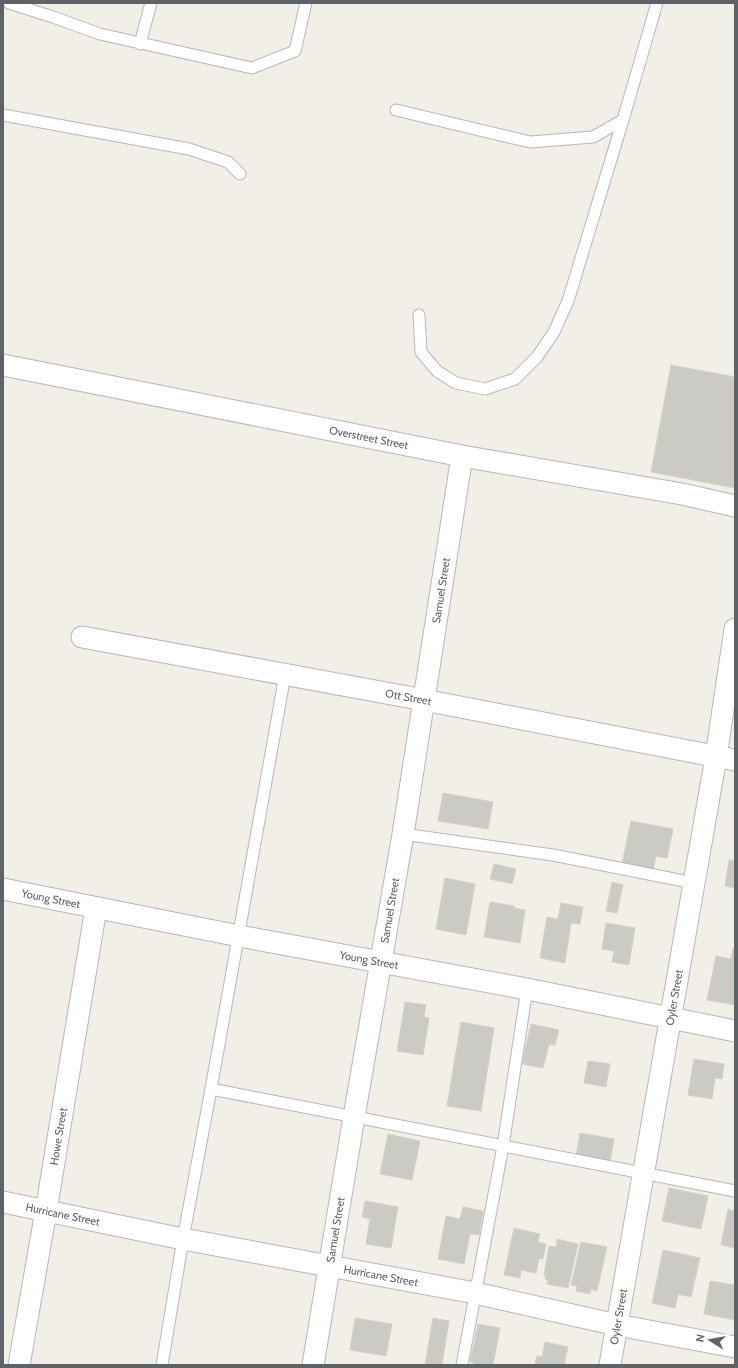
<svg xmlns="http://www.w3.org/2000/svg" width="738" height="1368" font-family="Cabin,sans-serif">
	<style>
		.building { fill: #cccac5; stroke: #d6d1c6 }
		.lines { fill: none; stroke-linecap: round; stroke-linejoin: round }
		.service-casing { stroke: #b5b8bc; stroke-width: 13 }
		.minor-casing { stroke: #b5b8bc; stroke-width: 23 }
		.service { stroke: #fff; stroke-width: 11 }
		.minor { stroke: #fff; stroke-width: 21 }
		.labels { text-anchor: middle; stroke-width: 3.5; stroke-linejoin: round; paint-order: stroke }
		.street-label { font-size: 11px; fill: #5f6368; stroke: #fff }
	</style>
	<rect width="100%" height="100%" fill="#f1efe8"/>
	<!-- building -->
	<path class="building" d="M671 365 735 377V488L651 472Z
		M443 793 493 802 488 829 438 821Z
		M631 821 673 829 667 858 656 856 653 870 622 864Z
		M729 860 735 861V888L725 886Z
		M494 864 516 869 512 884 490 879Z
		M445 878 475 884 466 935 436 929Z
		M612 882 623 885 617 913 606 911Z
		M490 902 514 906V908L525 910 520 943 484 937Z
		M561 903 583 907 580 924 571 923 565 963 540 958 547 917 558 919Z
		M606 923 635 928 629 965 612 962 614 951 602 949Z
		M733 948H735V1005L707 1000 716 956 731 959Z
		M405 1002 426 1005 424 1017 429 1018 423 1055 397 1051Z
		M461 1022 494 1028 481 1111 447 1106Z
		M531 1024 559 1030 555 1045 549 1044 543 1068 522 1064Z
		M694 1059 724 1064 722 1079 715 1078 712 1099 688 1095Z
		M588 1061 610 1064 606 1087 584 1083Z
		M580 1133 614 1139 610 1162 576 1156Z
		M388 1134 420 1141 412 1180 380 1174Z
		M669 1188 708 1196 701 1229 662 1221Z
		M365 1201 398 1207 391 1248 366 1244 370 1219 362 1217Z
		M463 1207 483 1211 479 1235 470 1234 464 1264 438 1259 446 1216 460 1219Z
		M728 1209 735 1211V1248L721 1245Z
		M514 1228 540 1234 538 1242 546 1244 543 1259 539 1258 536 1273 521 1270 520 1278 504 1275Z
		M557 1239 578 1244 568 1288 547 1284 548 1280 545 1279 546 1275H544L549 1246 556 1247Z
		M581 1242 607 1247 597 1291 591 1289 590 1294 576 1291 577 1286 571 1285Z
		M663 1250 700 1258 691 1297 678 1294 675 1308 652 1303Z
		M710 1281 735 1285V1320L704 1314Z
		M355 1318 392 1324 386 1356 350 1350Z
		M433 1318 449 1321 442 1365H425Z
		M478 1324 500 1328 493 1365H474V1363L470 1362Z
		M545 1342 568 1347 564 1365H535L537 1356 542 1357Z"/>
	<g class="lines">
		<defs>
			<path id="service" d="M9 3 53 17 100 34 252 68 295 51 306 3
				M140 44 151 3
				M396 110 530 142 593 137 623 120 657 3
				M3 115 189 149 228 162 240 174
				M419 315 421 352 437 371 456 383 485 389 515 379 537 357 554 332 568 301 623 120
				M403 834 553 855 694 883
				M211 1089 735 1191
				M162 1365 183 1239 211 1089 285 675
				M462 1365 503 1146 527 989"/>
			<g id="minor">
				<path id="s1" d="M3 365 462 456 682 494 735 506"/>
				<path id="s2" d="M82 637 424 700 735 760"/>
				<path id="s3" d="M3 889 239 936 527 989 735 1031"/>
				<path id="s4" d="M3 1202 183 1239 475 1293 617 1325 735 1347"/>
				<path id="s5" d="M19 1365 46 1211 96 908"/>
				<path id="s6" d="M313 1365 354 1117 403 834 462 456"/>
				<path id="s7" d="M610 1365 716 757 735 629"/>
			</g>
		</defs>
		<!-- service casing -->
		<use href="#service" class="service-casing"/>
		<!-- minor casing -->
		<use href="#minor" class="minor-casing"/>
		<!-- service -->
		<use href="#service" class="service"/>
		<!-- minor -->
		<use href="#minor" class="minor"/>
	</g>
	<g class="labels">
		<!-- street labels -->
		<g class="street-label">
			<text dy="4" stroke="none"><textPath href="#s1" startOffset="373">Overstreet Street</textPath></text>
			<text dy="4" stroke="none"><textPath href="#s6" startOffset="785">Samuel Street</textPath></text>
			<text dy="4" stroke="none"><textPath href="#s2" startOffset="332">Ott Street</textPath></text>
			<text dy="4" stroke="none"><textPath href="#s3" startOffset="49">Young Street</textPath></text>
			<text dy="4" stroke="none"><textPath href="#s6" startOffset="461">Samuel Street</textPath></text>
			<text dy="4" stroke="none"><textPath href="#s3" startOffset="373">Young Street</textPath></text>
			<text dy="4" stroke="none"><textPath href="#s7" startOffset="373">Oyler Street</textPath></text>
			<text dy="4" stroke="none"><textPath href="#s5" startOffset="232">Howe Street</textPath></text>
			<text dy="4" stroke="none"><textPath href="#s4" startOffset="61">Hurricane Street</textPath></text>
			<text dy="4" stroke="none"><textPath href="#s6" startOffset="137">Samuel Street</textPath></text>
			<text dy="4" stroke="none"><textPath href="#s4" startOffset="385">Hurricane Street</textPath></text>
			<text dy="4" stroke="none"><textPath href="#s7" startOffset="49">Oyler Street</textPath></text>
		</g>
	</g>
	<!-- border -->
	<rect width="738" height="1368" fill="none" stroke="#5f6368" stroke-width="8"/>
	<!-- north arrow -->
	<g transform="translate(710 1340) rotate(281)" stroke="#ffffff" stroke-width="3" paint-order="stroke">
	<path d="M0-3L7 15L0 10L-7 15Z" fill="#5f6368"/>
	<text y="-6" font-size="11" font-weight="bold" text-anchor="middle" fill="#5f6368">N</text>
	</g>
</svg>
